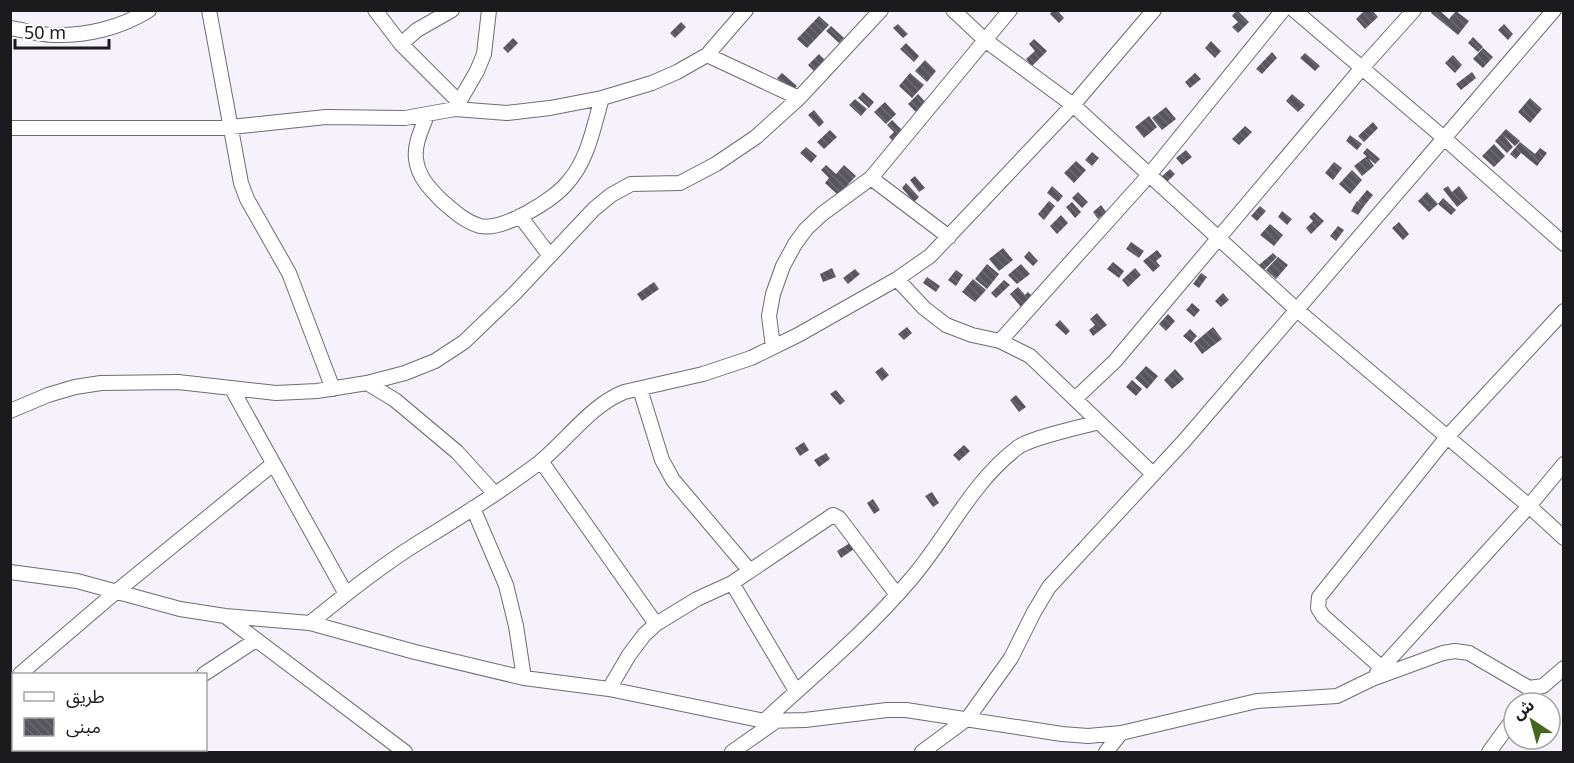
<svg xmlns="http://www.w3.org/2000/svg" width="1574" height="763" font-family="Georgia,'Noto Sans Arabic',serif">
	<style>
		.building { fill: url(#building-back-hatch) }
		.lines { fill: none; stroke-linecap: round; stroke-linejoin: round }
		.minor-casing { stroke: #6d6b73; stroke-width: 16 }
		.minor { stroke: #fff; stroke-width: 14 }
	</style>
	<defs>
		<pattern id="building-back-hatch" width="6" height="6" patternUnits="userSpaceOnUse" patternTransform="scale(1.5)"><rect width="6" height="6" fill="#57555e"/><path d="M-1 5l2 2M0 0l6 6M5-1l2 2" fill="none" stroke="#6b6971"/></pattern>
	</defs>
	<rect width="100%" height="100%" fill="#f5f2fc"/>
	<!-- building -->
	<path class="building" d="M1053 10H1057L1064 18 1059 23 1050 14Z
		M1237 10 1249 22 1238 33 1232 27 1238 22 1232 16Z
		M1365 10H1372L1378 17 1365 29 1356 19Z
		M1433 10H1439L1449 19 1456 11 1469 21 1458 35 1431 13Z
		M819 16 829 25 807 48 797 39Z
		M681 22 686 27 675 38 670 33Z
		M898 24 908 34 903 38 893 28Z
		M1504 24 1513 34 1508 40 1498 30Z
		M831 26 844 38 839 43 826 31Z
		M1473 37 1483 47 1478 52 1468 43Z
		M513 38 518 43 508 53 503 48Z
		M1034 39 1047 51 1032 66 1026 59 1035 51 1029 44Z
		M1211 41 1221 51 1215 58 1205 48Z
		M906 43 919 56 914 62 900 49Z
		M1483 48 1493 57 1483 68 1473 59Z
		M1272 52 1277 58 1262 74 1256 69Z
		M1305 53 1320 66 1315 71 1300 58Z
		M819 54 825 60 814 71 808 65Z
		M1453 55 1462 65 1455 73 1445 63Z
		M925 60 936 71 927 82 915 71Z
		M1472 72 1476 78 1461 90 1456 84Z
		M782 73 797 86 792 92 777 78Z
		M910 73 924 85 912 98 899 86Z
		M1195 73 1201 79 1190 88 1185 82Z
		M863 92 874 102 869 108 858 98Z
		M918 94 929 106 919 115 908 104Z
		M1292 94 1305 105 1298 112 1286 101Z
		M1530 98 1542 109 1530 123 1518 112Z
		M855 99 867 109 861 116 849 105Z
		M885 102 896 114 886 124 874 112Z
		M1166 107 1176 119 1162 130 1152 118Z
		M814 110 824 122 819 127 808 115Z
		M1149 116 1157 127 1144 138 1135 127Z
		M892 120 904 132 894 142 889 137 894 132 887 125Z
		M1373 122 1378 128 1364 142 1358 136Z
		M1245 126 1252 132 1239 145 1232 139Z
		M1506 129 1520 141 1515 146 1504 136 1513 147 1507 153 1495 141Z
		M830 130 837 137 824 149 817 142Z
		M1350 135 1362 144 1357 150 1346 141Z
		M1520 142 1535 154 1540 148 1547 153 1537 166 1521 153 1516 159 1510 154Z
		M1494 144 1505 156 1494 167 1482 156Z
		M806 147 817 156 811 163 800 153Z
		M1367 148 1380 159 1375 164 1363 153Z
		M1186 150 1192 157 1182 165 1176 158Z
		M1092 152 1099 158 1092 166 1085 160Z
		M1367 156 1374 166 1362 176 1354 166Z
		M1076 161 1086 170 1074 183 1064 173Z
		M1334 162 1342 168 1333 180 1325 173Z
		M826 165 836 174 844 165 856 176 838 195 825 183 829 178 821 170Z
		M1170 169 1175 174 1166 183 1161 177Z
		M1352 170 1362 180 1350 194 1339 184Z
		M915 176 925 188 919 192 910 180Z
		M906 183 919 197 914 202 902 188Z
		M1052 186 1063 196 1058 202 1047 193Z
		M1448 186 1452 192 1459 186 1468 198 1457 207 1443 189Z
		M1367 190 1373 195 1364 206 1358 201Z
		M1078 192 1088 202 1082 208 1072 198Z
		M1427 192 1438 204 1429 212 1418 201Z
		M1443 198 1456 210 1451 215 1438 204Z
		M1049 201 1055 206 1044 220 1038 214Z
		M1357 201 1364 206 1358 215 1351 211Z
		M1072 202 1081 212 1075 218 1066 207Z
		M1101 205 1106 212 1098 219 1093 212Z
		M1260 206 1266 211 1257 221 1251 216Z
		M1282 211 1292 219 1287 225 1278 217Z
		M1314 212 1324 221 1311 234 1306 228 1313 221 1309 217Z
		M1061 215 1068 223 1057 234 1050 226Z
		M1399 222 1409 234 1403 240 1392 228Z
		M1270 224 1283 235 1274 246 1260 235Z
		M1338 226 1344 230 1336 241 1330 236Z
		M1131 242 1144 251 1139 258 1126 249Z
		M1003 248 1013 260 999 271 989 259Z
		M1157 250 1162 256 1156 261 1160 266 1153 272 1143 261Z
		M1029 251 1038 261 1033 266 1024 257Z
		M1273 253 1277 257 1264 270 1259 265Z
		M1278 257 1288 265 1276 279 1266 270Z
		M1113 262 1124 271 1119 278 1107 269Z
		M987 264 999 274 987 289 975 279Z
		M1021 264 1030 274 1017 284 1008 275Z
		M832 268 836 277 823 282 820 274Z
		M1135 268 1141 275 1128 287 1122 280Z
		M855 269 860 274 848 284 843 278Z
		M956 270 963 275 956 286 948 280Z
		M1201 273 1207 277 1199 288 1193 284Z
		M927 277 940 286 936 292 923 283Z
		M973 279 986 290 975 302 962 292Z
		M1004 280 1010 285 996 298 991 293Z
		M654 282 659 289 642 301 637 294Z
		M1018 287 1025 295 1028 292 1033 297 1021 307 1010 294Z
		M1223 293 1229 300 1221 307 1215 301Z
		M1192 303 1200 310 1194 317 1186 310Z
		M1097 313 1107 325 1093 336 1089 330 1095 325 1090 319Z
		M1168 314 1175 321 1166 331 1159 324Z
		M1060 320 1070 331 1066 335 1055 325Z
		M907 327 912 333 904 340 898 334Z
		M1213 327 1222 339 1202 354 1194 343Z
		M1190 329 1197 336 1191 343 1183 336Z
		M1146 366 1158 376 1147 389 1135 378Z
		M882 367 889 375 882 381 875 372Z
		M1175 369 1184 379 1172 389 1164 380Z
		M1132 380 1142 389 1136 396 1126 387Z
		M836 390 845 401 840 405 830 394Z
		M1016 395 1026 407 1019 412 1010 400Z
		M804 442 809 450 800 456 795 448Z
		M964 445 970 451 959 461 953 455Z
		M826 453 830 459 819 467 814 460Z
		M932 492 939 503 933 507 925 496Z
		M873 499 880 510 874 514 867 503Z
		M850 543 854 549 841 558 837 551Z"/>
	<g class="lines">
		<defs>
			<path id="minor" d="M209 10 241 183 247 199 289 273 333 389
				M375 10 401 44 459 102
				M953 10 985 40 1073 105 1297 310 1529 506 1564 538
				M1294 10 1444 138 1564 244
				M10 28C24 30 39 35 53 35 86 36 121 28 149 10
				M401 44 417 30 452 10
				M707 55 799 98
				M455 109 477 71 484 54 489 10
				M427 115C422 129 414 144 416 159 418 177 430 189 442 201 454 211 465 222 480 226 503 231 554 200 568 182 588 160 594 125 602 98
				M10 128H222L326 117 405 118 455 109 507 113 550 108 602 98 652 83 677 72 707 55 746 10
				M871 178 949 237
				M520 216 550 256
				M897 279 924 308 946 325 972 335 1000 341 1030 356 1153 474
				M1000 341 1150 174 1283 10
				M773 347 769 316 773 294 783 266 795 244 806 229 822 214 871 178 1010 10
				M367 383 395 400 457 452 495 494
				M232 389 346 594
				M640 389 662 460 673 480 750 571
				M1075 399 1115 361 1361 69 1414 10
				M10 411 48 395 75 387 101 383 178 382 276 393 317 391 367 383 405 373 435 361 464 342 514 294 594 209 611 195 631 184 680 183 716 164 756 137 799 98 881 10
				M541 461 656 624
				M473 508 506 585 516 626 524 678
				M10 572 77 581 180 609 225 616 310 623 415 652 524 678 609 689 764 721 805 720 887 710H906L1062 734 1088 736 1121 733 1257 701 1337 696 1372 679 1443 653 1455 651 1469 653 1529 688 1543 686 1564 668
				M732 583 796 691
				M225 616 405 752
				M310 623C346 594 382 565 421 541 462 516 502 491 540 462 568 439 590 406 624 392L703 374 751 358 798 335 897 279 930 256 1073 105 1154 10
				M1382 668 1323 616 1318 608 1319 597 1447 437 1564 311
				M1377 673 1529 506 1564 464
				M20 674 117 591 273 464
				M204 674 256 640
				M609 689 629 655 644 635 656 624 697 599 732 583 833 515 839 518 897 595
				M10 697 14 699
				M1525 703 1536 688
				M764 721C814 675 867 631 911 579 948 536 971 483 1017 448 1029 438 1081 427 1099 422
				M69 750 72 752
				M84 752 89 750
				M732 752 776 721
				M922 752 968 718 1011 658 1034 612 1049 587 1185 440 1554 10
				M1106 752 1121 733
				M1489 752 1514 718"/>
		</defs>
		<!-- minor casing -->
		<use href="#minor" class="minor-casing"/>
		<!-- minor -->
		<use href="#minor" class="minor"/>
	</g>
	<!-- border -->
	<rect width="1574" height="763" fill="none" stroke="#1b1b1e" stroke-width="24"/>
	<!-- legend -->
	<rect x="12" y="673" width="195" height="78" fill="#ffffff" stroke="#a4a4a5" stroke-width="1.5"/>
	<rect x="24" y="692" width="30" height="9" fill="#ffffff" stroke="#a4a4a5" stroke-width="1.5"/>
	<text x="66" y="703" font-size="18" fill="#1b1b1e">طريق</text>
	<rect x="24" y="718" width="30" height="18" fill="url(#building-back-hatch)" stroke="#a4a4a5" stroke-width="1.5"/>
	<text x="66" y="733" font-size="18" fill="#1b1b1e">مبنى</text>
	<!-- north arrow -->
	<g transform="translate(1532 721) rotate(324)"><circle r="28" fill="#ffffff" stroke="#a4a4a5" stroke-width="1.5"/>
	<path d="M0-4.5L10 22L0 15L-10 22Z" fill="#44661d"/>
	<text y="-9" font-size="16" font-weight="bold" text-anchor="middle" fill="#1b1b1e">ش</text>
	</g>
	<!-- scale -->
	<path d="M15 39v9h94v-9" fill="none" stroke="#1b1b1e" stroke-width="3"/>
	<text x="24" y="39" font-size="18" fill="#1b1b1e" stroke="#ffffff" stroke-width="4.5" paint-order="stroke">50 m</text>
</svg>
